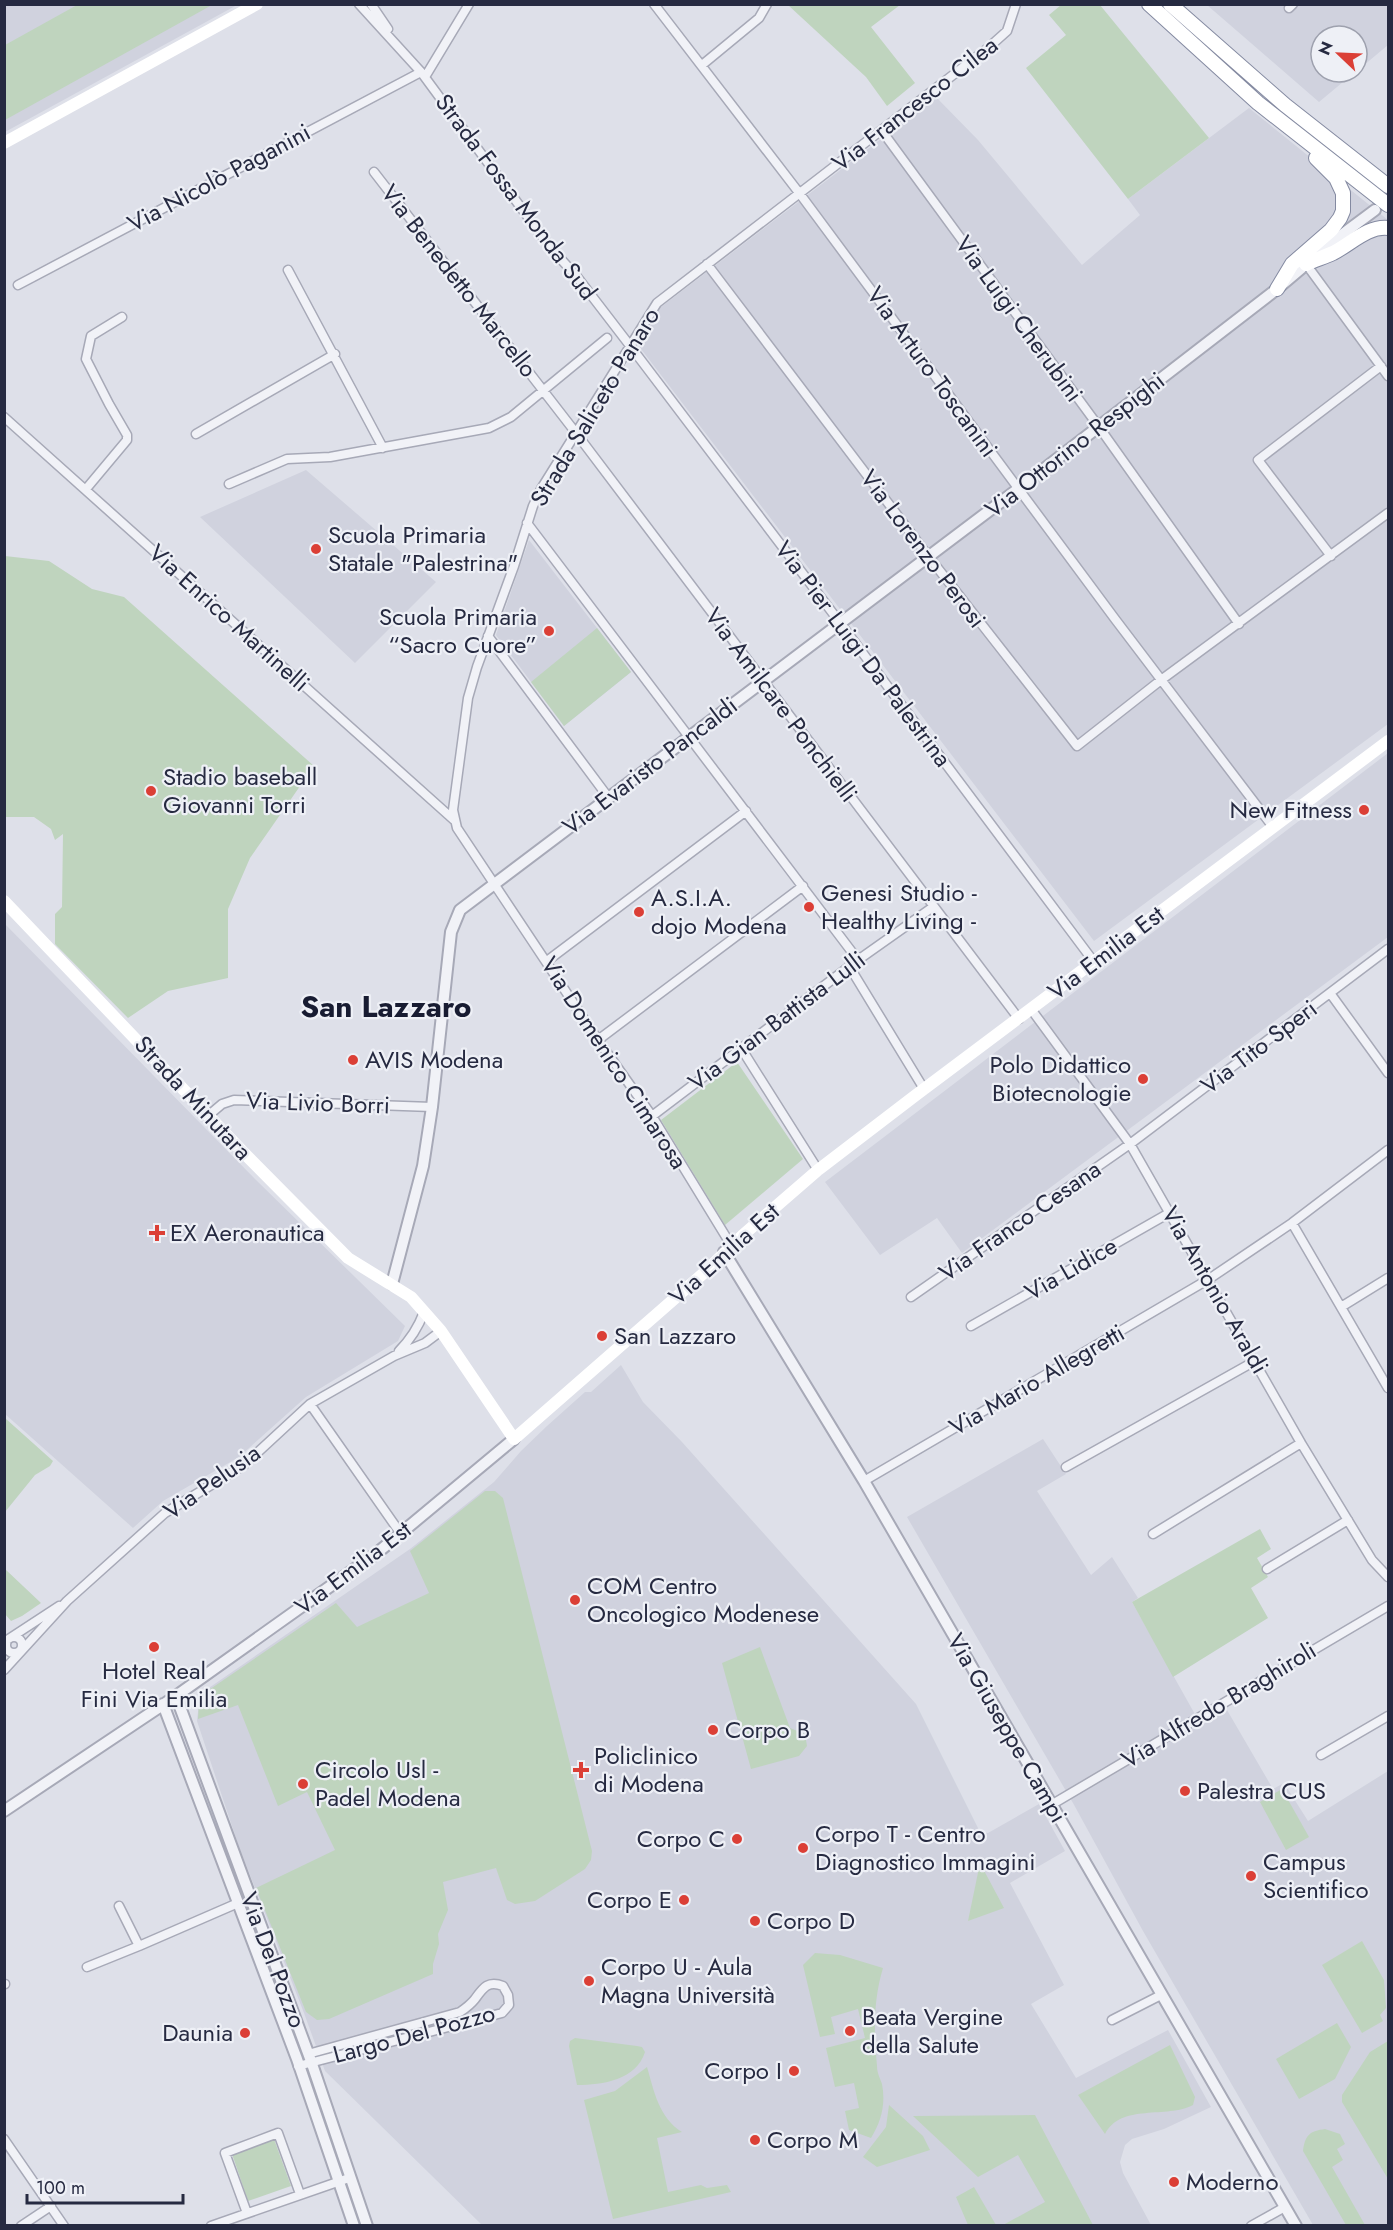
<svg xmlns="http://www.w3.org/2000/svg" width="1393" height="2230" font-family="Jost,sans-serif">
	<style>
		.built { fill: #d0d2de }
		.green { fill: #bfd4be }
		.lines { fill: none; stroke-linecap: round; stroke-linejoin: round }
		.minor-casing { stroke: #a7a9b7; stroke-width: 11 }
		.tertiary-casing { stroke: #a7a9b7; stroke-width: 14 }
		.trunk-casing { stroke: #848aa1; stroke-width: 16 }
		.minor { stroke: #f1f2f7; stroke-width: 8 }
		.tertiary { stroke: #f1f2f7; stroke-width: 10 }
		.secondary { stroke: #fff; stroke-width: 12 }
		.trunk { stroke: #fff; stroke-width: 14 }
		.poi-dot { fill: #db3f36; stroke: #eef0f6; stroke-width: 2 }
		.labels { text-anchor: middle; stroke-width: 4.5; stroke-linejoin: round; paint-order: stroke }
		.street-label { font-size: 24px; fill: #262a41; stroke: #eef0f6 }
		.poi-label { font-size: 24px; fill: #262a41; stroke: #eef0f6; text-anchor: start }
		.district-label { font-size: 30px; font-weight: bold; fill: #181c32; stroke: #eef0f6 }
	</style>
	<rect width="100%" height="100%" fill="#dee0e9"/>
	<!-- built -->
	<path class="built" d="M5 5H237L5 132Z
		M1207 5H1388V45L1357 71V36H1321V72H1355L1319 102Z
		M936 97 978 140 1082 265 1140 215 1128 199 1249 108 1388 220V724L1094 941 638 345 661 307Z
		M306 470 436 582 355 663 200 517Z
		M529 540 631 672 564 726 496 635Z
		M1388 753V937L962 1253 937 1218 880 1255 825 1182Z
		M5 924 255 1179 405 1326 398 1341 306 1397 239 1457 163 1501 133 1528 5 1414Z
		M621 1365 643 1402 682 1442 916 1704 980 1832 988 1833 1039 1804 1065 1851 1010 1883 1064 1985 1031 2004 1076 2078 1168 2030 1211 2107 1164 2129 1132 2139 1125 2145 1120 2162 1123 2173 1151 2225H482L325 2071 304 2013 239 1847 197 1721 199 1702 203 1692 410 1549 494 1482 521 1451 547 1426 585 1392H591Z
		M1043 1439 1066 1474 1037 1491 1091 1575 1112 1557 1138 1598 1132 1602 1201 1725 1227 1710 1273 1789 1284 1783 1308 1821 1388 1771V2225H1313L1143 1931 1073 1803 907 1517Z"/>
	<!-- green -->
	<path class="green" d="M77 5H212L5 120V45Z
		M788 5H900L871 27 915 83 887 106 866 77Z
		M1061 5H1100L1209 138 1128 199 1026 68 1066 35 1049 15Z
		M5 556 49 561 92 589 124 597 314 766 250 858 228 909V978L168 991 128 1018 55 944V914L62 907 63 834 55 840 51 829 34 817H5Z
		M597 628 631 672 564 726 531 682Z
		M737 1062 803 1159 725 1225 661 1120Z
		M5 1418 53 1461 50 1466 35 1475 5 1512Z
		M485 1491H495L503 1498 592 1851 591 1860 585 1869 535 1901 515 1904 507 1900 496 1868 443 1882 448 1910 438 1934 439 1944 433 1964V1974L329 2019 317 2020 306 2012 256 1888 335 1850 307 1792 278 1806 238 1705 198 1719 199 1702 203 1694 336 1603 357 1627 429 1593 410 1551Z
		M1260 1529 1271 1549 1257 1558 1268 1577 1251 1588 1268 1618 1173 1677 1132 1602Z
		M5 1569 41 1603 22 1616 11 1621 5 1614Z
		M760 1647 790 1728 805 1734 807 1746 799 1756 751 1769 722 1663Z
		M1282 1789 1309 1837 1286 1850 1260 1802Z
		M980 1863 1004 1908 968 1921Z
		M1362 1941 1384 1980 1386 2008 1380 2015 1383 2021 1362 2033 1322 1965Z
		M815 1953 840 1955 883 1968C873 2001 874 2032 877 2066 877 2073 880 2078 882 2084 886 2104 881 2122 871 2138L849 2130 845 2111 859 2108 854 2083 835 2087 826 2048 865 2038 858 2009 831 2017 835 2034 820 2037 803 1965Z
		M1337 2023 1351 2047 1335 2079 1299 2099 1276 2059Z
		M575 2038 637 2046 642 2047 645 2052C636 2080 603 2085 577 2085L569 2046 570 2041Z
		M1388 2041V2179L1342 2102V2095L1370 2052Z
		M1170 2045 1195 2097 1193 2105C1167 2119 1121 2103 1105 2134L1078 2095Z
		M647 2067C654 2091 659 2118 682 2132L657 2138 668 2192 701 2185 707 2188 727 2185 731 2192 613 2219 584 2100 615 2091Z
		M889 2105 923 2136 930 2150 877 2167 863 2157 886 2127Z
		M1035 2115 1093 2225H1003L1045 2202 1018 2155 978 2177 913 2116Z
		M1325 2129 1340 2134 1345 2144 1337 2149 1343 2160 1332 2167 1365 2225H1346L1303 2151C1305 2135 1310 2131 1325 2129Z
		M274 2139 291 2186 248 2201 232 2154Z
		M974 2187 996 2225H968L956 2197Z"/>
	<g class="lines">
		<defs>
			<path id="minor" d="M359 4 421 72 550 247 578 278 631 347 841 624 1094 962
				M371 4 388 29
				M654 4 800 194 1115 619 1273 827
				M1289 8 1293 4
				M702 65 759 18 767 4
				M425 77 469 4
				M882 131 1099 427 1239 624
				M374 172 576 433 1019 1019
				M707 264 929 557 1077 746 1161 680 1388 513
				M1306 264 1388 376
				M288 270 383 448
				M18 285 421 72
				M4 417 454 820
				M196 434 335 354
				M229 484 287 459 330 457 489 428 511 417 607 338
				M86 489 127 440V435L109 404 86 359 91 336 122 317
				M527 523 858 960
				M1331 556 1258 460 1381 366
				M488 636 608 797
				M547 961 746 811
				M849 966 924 1089
				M1330 993 1388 1073
				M1031 1009 1130 1144 1301 1443 1372 1560 1388 1577
				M598 1040 803 886
				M741 1048 818 1170
				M209 1115 222 1104 234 1100 432 1107
				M652 1116 858 960 933 907
				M1292 1223 1388 1388
				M731 1245 652 1116 598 1040 457 828 453 810 468 698 477 667 514 566 533 506 541 489 657 303 988 48 1007 31 1016 4
				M911 1297 1130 1144 1388 949
				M1341 1307 1388 1278
				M971 1326 1171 1212
				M399 1351C411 1339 418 1328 424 1312
				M310 1404 401 1534
				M1066 1467 1255 1361
				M864 1481 1209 1279 1292 1223 1388 1150
				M1153 1534 1301 1443
				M1267 1569 1348 1520
				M6 1645a8 8 0 1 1 16 0a8 8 0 1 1-16 0Z
				M4 1642 59 1606
				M4 1670 67 1601 165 1513 244 1465 310 1404 394 1356 425 1343 441 1331
				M1321 1755 1388 1716
				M1051 1805 1388 1606
				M119 1906 139 1946 238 1903
				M87 1967 139 1946
				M4 1984H5
				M1112 2020 1161 1995
				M298 2066 502 2013 509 2005 508 1995 503 1986C488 1980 483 1988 475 1999 471 2004 466 2008 460 2012L308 2054
				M4 2139 64 2226
				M247 2213 225 2153 278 2133 300 2194
				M21 2226 51 2206
				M211 2226 349 2178
				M1251 2226 1285 2207"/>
			<path id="tertiary" d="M724 1252 864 1481 1296 2226
				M392 1284 423 1166 432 1107 451 932 460 910 1018 489 1277 289 1336 239 1375 210
				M176 1696 311 2061 367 2226
				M163 1704 297 2059 354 2226
				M4 1811 176 1696 377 1553 514 1439"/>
			<path id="trunk" d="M1149 4 1258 103 1388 205
				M1170 4 1285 105 1388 186
				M1306 264C1315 260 1324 257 1333 253 1351 244 1367 226 1388 228
				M1277 289 1292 264 1331 230 1340 218 1343 211V193L1336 178 1316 158"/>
		</defs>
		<!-- minor casing -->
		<use href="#minor" class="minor-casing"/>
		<!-- tertiary casing -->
		<use href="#tertiary" class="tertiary-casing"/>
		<!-- trunk casing -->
		<use href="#trunk" class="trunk-casing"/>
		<!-- minor -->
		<use href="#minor" class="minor"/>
		<!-- tertiary -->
		<use href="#tertiary" class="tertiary"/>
		<!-- secondary -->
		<path class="secondary" d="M4 143 257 4
			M4 901 243 1152 348 1258 411 1297 441 1331 514 1439 705 1272 743 1235 818 1170 916 1095 1388 741"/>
		<!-- trunk -->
		<use href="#trunk" class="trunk"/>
	</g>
	<!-- markers -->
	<g class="poi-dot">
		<circle cx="316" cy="549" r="6"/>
		<circle cx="549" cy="631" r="6"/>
		<circle cx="151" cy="791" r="6"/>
		<circle cx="1364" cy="810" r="6"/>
		<circle cx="809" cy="907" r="6"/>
		<circle cx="639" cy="912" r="6"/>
		<circle cx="353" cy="1060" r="6"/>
		<circle cx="1143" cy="1079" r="6"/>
		<path d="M154 1224h6v6h6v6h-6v6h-6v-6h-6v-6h6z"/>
		<circle cx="602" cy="1336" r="6"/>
		<circle cx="575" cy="1600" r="6"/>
		<circle cx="154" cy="1647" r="6"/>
		<circle cx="713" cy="1730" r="6"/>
		<path d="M578 1761h6v6h6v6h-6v6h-6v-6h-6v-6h6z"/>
		<circle cx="303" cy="1784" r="6"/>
		<circle cx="1185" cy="1791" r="6"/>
		<circle cx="737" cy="1839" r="6"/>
		<circle cx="803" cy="1848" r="6"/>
		<circle cx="1251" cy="1876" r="6"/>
		<circle cx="684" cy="1900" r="6"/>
		<circle cx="755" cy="1921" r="6"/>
		<circle cx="589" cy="1981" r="6"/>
		<circle cx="850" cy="2031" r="6"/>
		<circle cx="245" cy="2033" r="6"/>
		<circle cx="794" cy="2071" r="6"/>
		<circle cx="755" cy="2140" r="6"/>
		<circle cx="1174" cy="2182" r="6"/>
	</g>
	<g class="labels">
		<!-- street labels -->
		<g class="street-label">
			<text transform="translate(915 104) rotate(-38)" y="8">Via Francesco Cilea</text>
			<text transform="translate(219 178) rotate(-28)" y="8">Via Nicolò Paganini</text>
			<text transform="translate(516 197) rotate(53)" y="8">Strada Fossa Monda Sud</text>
			<text transform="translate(459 281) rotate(52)" y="8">Via Benedetto Marcello</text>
			<text transform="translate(1019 319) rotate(54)" y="8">Via Luigi Cherubini</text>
			<text transform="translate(932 372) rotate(54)" y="8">Via Arturo Toscanini</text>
			<text transform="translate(595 407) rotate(-59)" y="8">Strada Saliceto Panaro</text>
			<text transform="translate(1075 445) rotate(-38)" y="8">Via Ottorino Respighi</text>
			<text transform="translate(923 549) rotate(53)" y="8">Via Lorenzo Perosi</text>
			<text transform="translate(229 618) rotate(42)" y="8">Via Enrico Martinelli</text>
			<text transform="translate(863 654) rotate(53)" y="8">Via Pier Luigi Da Palestrina</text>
			<text transform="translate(781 705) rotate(53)" y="8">Via Amilcare Ponchielli</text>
			<text transform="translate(650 766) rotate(-37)" y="8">Via Evaristo Pancaldi</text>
			<text transform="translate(1106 953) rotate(-37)" y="8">Via Emilia Est</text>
			<text transform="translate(777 1021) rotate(-37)" y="8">Via Gian Battista Lulli</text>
			<text transform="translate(1259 1047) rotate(-37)" y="8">Via Tito Speri</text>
			<text transform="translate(614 1063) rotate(57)" y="8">Via Domenico Cimarosa</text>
			<text transform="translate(193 1098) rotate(47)" y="8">Strada Minutara</text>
			<text transform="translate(318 1103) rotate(2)" y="8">Via Livio Borri</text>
			<text transform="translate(1020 1221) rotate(-35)" y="8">Via Franco Cesana</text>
			<text transform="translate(724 1254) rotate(-42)" y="8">Via Emilia Est</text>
			<text transform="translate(1071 1269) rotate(-30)" y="8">Via Lidice</text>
			<text transform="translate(1215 1290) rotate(60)" y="8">Via Antonio Araldi</text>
			<text transform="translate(1037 1380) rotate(-30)" y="8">Via Mario Allegretti</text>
			<text transform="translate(212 1482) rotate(-35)" y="8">Via Pelusia</text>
			<text transform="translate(353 1568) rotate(-37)" y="8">Via Emilia Est</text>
			<text transform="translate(1219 1705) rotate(-31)" y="8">Via Alfredo Braghiroli</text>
			<text transform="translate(1007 1728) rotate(60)" y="8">Via Giuseppe Campi</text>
			<text transform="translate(273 1960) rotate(69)" y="8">Via Del Pozzo</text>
			<text transform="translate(414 2034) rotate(-15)" y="8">Largo Del Pozzo</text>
		</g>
		<!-- poi labels -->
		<g class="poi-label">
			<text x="328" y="543">Scuola Primaria<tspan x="328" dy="28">Statale "Palestrina"</tspan></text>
			<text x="537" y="625" text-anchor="end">Scuola Primaria<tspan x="537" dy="28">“Sacro Cuore”</tspan></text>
			<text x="163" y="785">Stadio baseball<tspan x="163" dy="28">Giovanni Torri</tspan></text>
			<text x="1352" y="818" text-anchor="end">New Fitness</text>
			<text x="821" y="901">Genesi Studio -<tspan x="821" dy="28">Healthy Living -</tspan></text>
			<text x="651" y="906">A.S.I.A.<tspan x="651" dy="28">dojo Modena</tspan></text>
			<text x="365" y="1068">AVIS Modena</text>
			<text x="1131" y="1073" text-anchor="end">Polo Didattico<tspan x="1131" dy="28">Biotecnologie</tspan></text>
			<text x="170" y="1241">EX Aeronautica</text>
			<text x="614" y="1344">San Lazzaro</text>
			<text x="587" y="1594">COM Centro<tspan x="587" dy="28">Oncologico Modenese</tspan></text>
			<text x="154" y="1679" text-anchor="middle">Hotel Real<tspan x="154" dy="28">Fini Via Emilia</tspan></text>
			<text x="725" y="1738">Corpo B</text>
			<text x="594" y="1764">Policlinico<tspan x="594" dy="28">di Modena</tspan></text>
			<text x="315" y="1778">Circolo Usl -<tspan x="315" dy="28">Padel Modena</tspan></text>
			<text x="1197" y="1799">Palestra CUS</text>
			<text x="815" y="1842">Corpo T - Centro<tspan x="815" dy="28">Diagnostico Immagini</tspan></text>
			<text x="725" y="1847" text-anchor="end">Corpo C</text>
			<text x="1263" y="1870">Campus<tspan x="1263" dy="28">Scientifico</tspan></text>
			<text x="672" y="1908" text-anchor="end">Corpo E</text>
			<text x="767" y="1929">Corpo D</text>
			<text x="601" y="1975">Corpo U - Aula<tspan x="601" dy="28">Magna Università</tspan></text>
			<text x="862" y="2025">Beata Vergine<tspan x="862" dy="28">della Salute</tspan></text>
			<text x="233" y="2041" text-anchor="end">Daunia</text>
			<text x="782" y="2079" text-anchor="end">Corpo I</text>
			<text x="767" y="2148">Corpo M</text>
			<text x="1186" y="2190">Moderno</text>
		</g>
		<!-- district labels -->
		<g class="district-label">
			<text x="386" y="1017">San Lazzaro</text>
		</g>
	</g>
	<!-- border -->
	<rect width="1393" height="2230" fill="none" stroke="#262a41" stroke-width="12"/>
	<!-- north arrow -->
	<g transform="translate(1339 54) rotate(293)"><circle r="28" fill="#eef0f6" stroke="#9ea1ae" stroke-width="1.5"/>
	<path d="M0-4.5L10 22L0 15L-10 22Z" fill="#db3f36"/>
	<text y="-9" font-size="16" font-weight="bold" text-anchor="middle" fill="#262a41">N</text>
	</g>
	<!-- scale -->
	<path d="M27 2194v9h156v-9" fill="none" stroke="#262a41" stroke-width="3"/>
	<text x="36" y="2194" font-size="18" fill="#262a41" stroke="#eef0f6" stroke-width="4.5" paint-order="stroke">100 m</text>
</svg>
